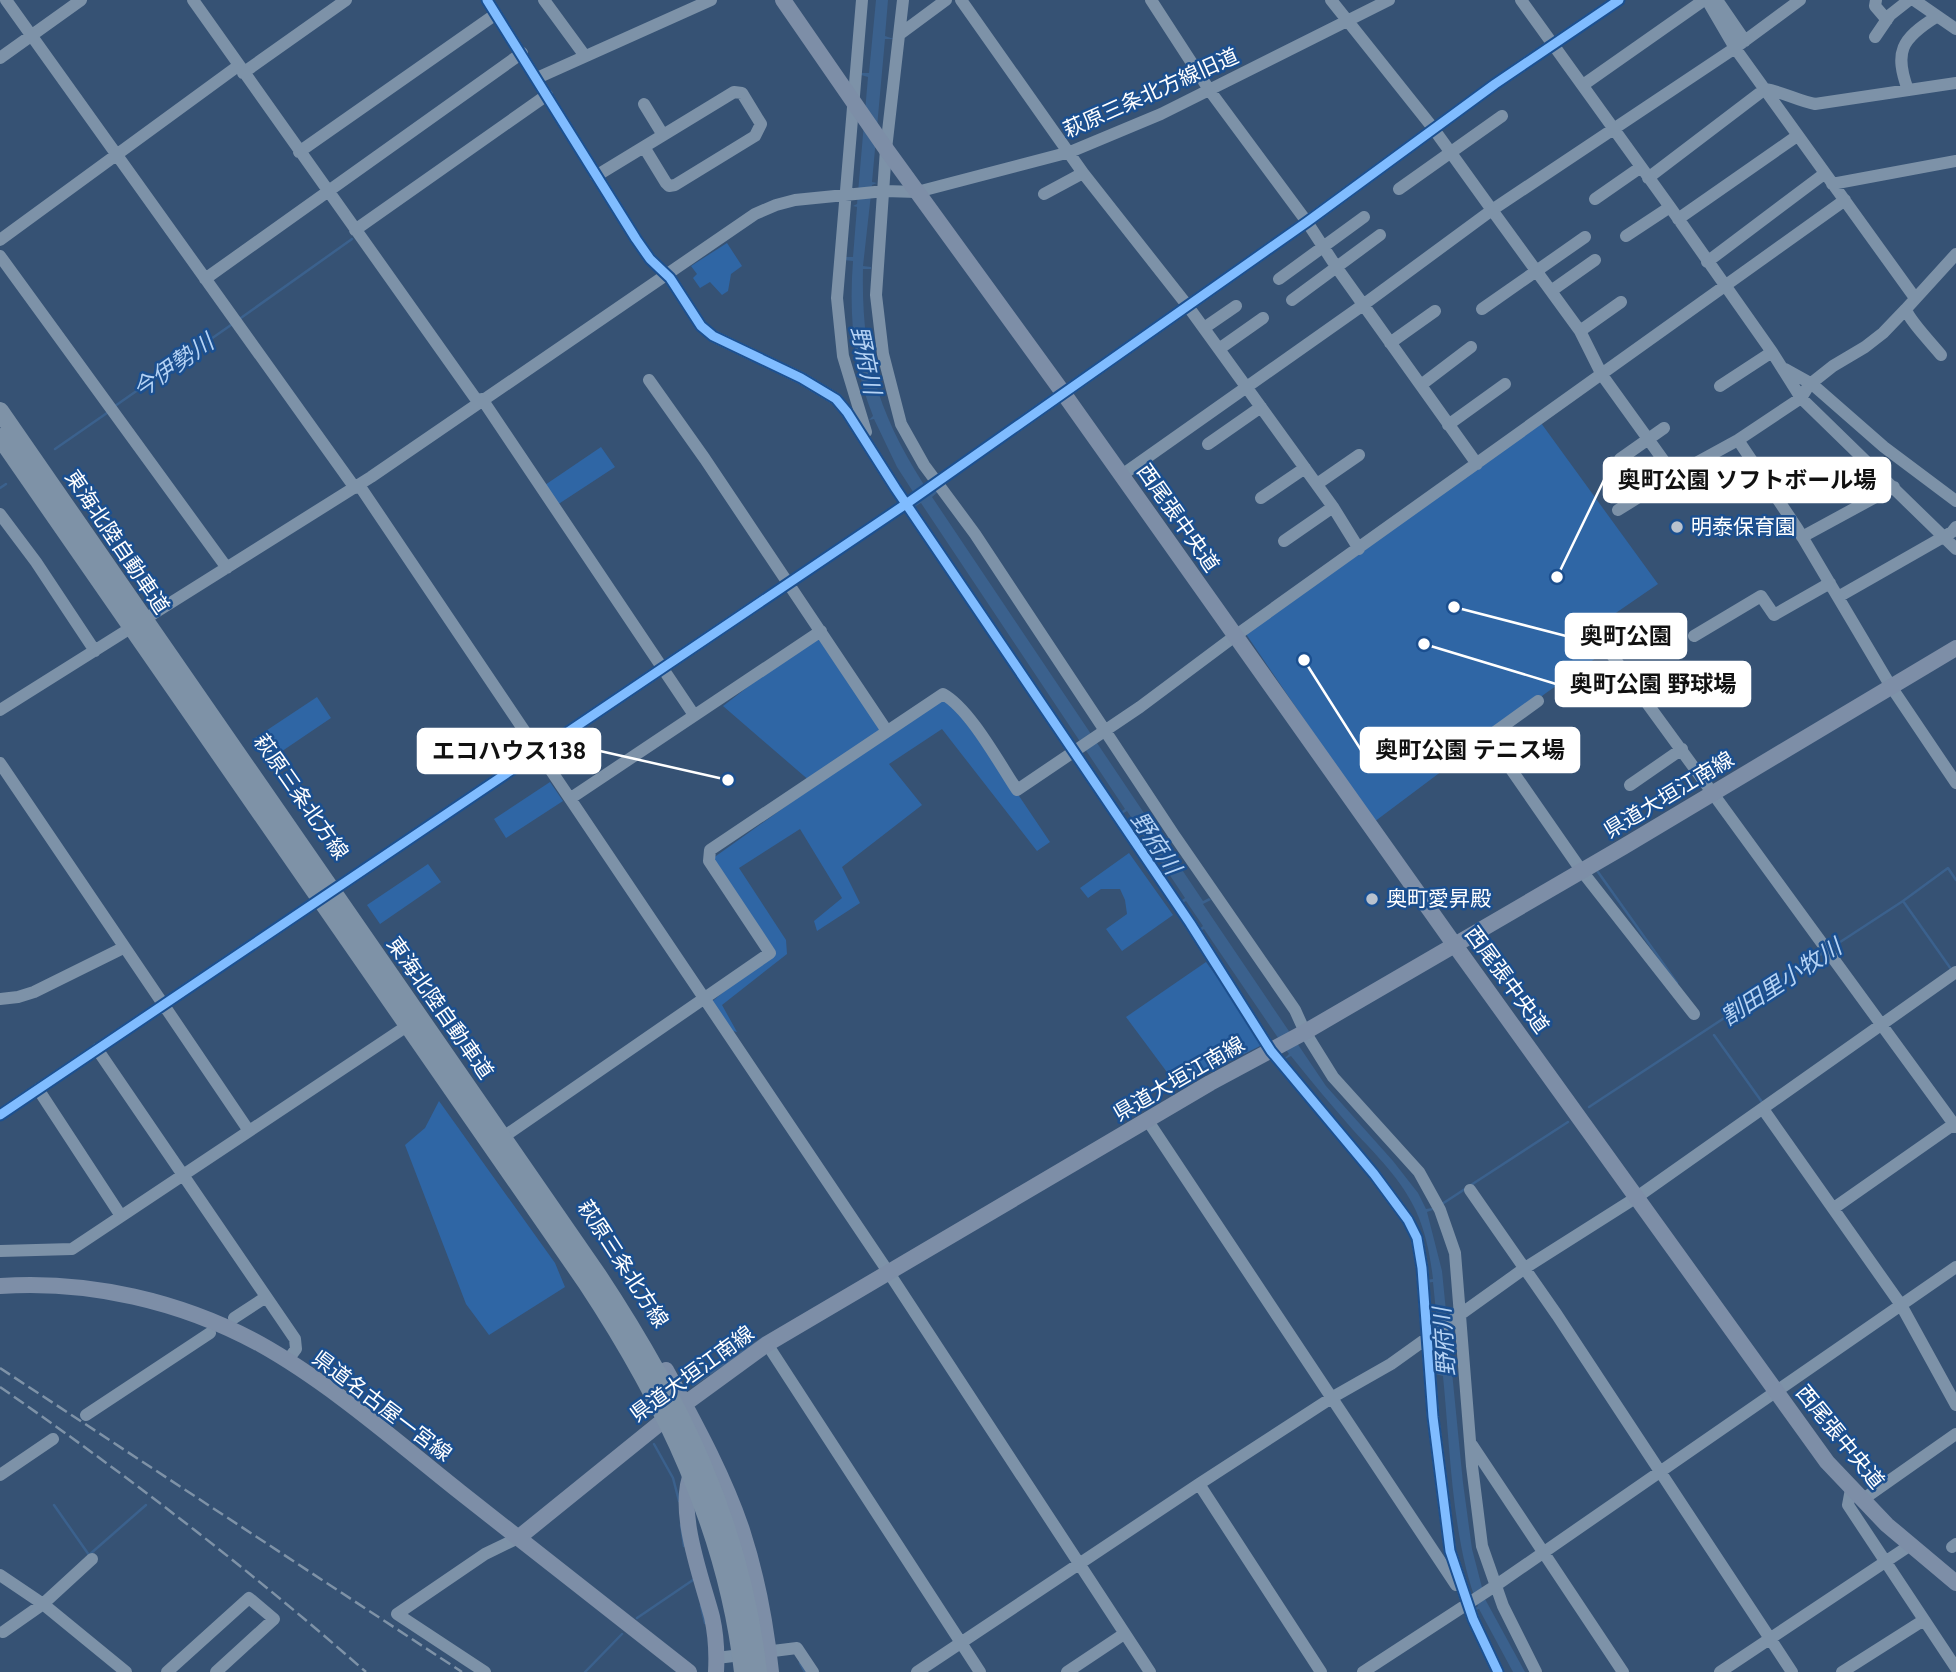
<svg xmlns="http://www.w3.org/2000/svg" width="1956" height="1672" font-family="Ubuntu,'Noto Sans JP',sans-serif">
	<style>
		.green { fill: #2f66a5 }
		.water { fill: #3b618d }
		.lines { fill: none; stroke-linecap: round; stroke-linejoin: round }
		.stream { stroke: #3b618d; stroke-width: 2.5 }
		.minor { stroke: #7d92a8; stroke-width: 12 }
		.major { stroke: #7d8ea7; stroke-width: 16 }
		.highway { stroke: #7e92a7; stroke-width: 18 }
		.rail { stroke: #7e92a7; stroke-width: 2.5; stroke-dasharray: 12 5; stroke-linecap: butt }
		.cycleway-casing { stroke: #1b4f8f; stroke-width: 13 }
		.cycleway { stroke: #80bcff; stroke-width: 9 }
		.poi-dot { fill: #b9c2ce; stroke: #1b4f8f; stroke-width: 2.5 }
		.labels { text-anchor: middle; stroke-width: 5; stroke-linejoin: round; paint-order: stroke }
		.street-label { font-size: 21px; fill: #fff; stroke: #1b4f8f }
		.poi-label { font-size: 21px; fill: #fff; stroke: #1b4f8f; text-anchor: start }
		.water-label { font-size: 23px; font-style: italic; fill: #b5d3f5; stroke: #1b4f8f }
		.leader { fill: none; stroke: #fff; stroke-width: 2.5 }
		.callout-dot { fill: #fff; stroke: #1b4f8f; stroke-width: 2.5 }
		.callout { fill: #fff; stroke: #fff; stroke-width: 2.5 }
		.callout-label { font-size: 23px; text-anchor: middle; font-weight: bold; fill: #111 }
	</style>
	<rect width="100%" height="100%" fill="#365274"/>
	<!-- green -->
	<path class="green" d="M727 243 742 266 731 274 728 291 722 295 710 282 700 288 693 278 697 274 691 266Z
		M1541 423 1658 584 1591 630 1606 651 1546 693 1374 822 1246 634Z
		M601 447 615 467 557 505 542 487Z
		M821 631 885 727 811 782 723 706Z
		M940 696 955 701 1050 842 1037 851 942 729 889 764 922 805 842 867 860 903 817 931 814 921 842 898 800 829 739 868 786 940 787 954 722 1005 737 1032 733 1031 709 1004 770 953 709 861Z
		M317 697 331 718 266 762 252 740Z
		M550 782 563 801 506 838 494 819Z
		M1129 853 1173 915 1122 951 1106 929 1127 914 1125 900 1120 889H1101L1088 898 1080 888Z
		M428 864 441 882 380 924 367 905Z
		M1206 962 1266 1043 1178 1087 1126 1017Z
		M439 1101 555 1263 565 1287 489 1335 466 1304 405 1145 425 1128Z"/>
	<!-- water -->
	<path class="water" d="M876 0H888L885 36 894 39H885L872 182 877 183 872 185 863 266 871 267V269H863C861 361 880 418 930 494L936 490 938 492 932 497 1203 901 1209 898 1211 900 1203 904 1326 1086 1393 1161 1418 1193 1426 1209 1444 1206 1427 1212 1442 1271 1463 1483 1472 1549 1485 1599 1525 1672H1513L1479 1609 1471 1612 1478 1606C1452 1542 1450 1446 1443 1376L1435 1374 1442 1373 1433 1282 1425 1283V1280L1433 1279C1430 1255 1426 1233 1416 1211 1402 1180 1376 1155 1353 1130 1332 1106 1311 1081 1291 1056L1283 1060 1289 1054 1204 929 1199 932 1198 930 1203 926 1186 901 1181 904 1179 902 1185 898 1127 811 1120 815 1119 813 1125 809 921 503 914 507 913 505 919 501 897 467 874 419 869 420 873 416C853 367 849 313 853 261L844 260V257H853L857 207 853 206 857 204 868 77 861 75V73H869Z"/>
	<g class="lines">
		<!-- stream -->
		<path class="stream" d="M238 320 352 239
			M115 406 231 325
			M55 449 107 413
			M0 488 6 484
			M1598 872 1677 983
			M1903 901 1948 868 1956 880
			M1831 948 1903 901 1951 969
			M1714 1035 1762 1102
			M1589 1107 1823 953
			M1471 1185 1568 1122
			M1442 1204 1465 1189
			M693 1385 763 1338
			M654 1444 673 1478 679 1501
			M54 1505 89 1555 146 1505
			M681 1525 684 1546
			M701 1606 705 1623
			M637 1618 693 1580
			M800 1663 805 1672
			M585 1672 622 1634"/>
		<!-- minor -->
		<path class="minor" d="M6 0 355 488
			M193 0 478 402
			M487 0 636 239 650 259 670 278 701 326 713 336 801 378 836 399 847 412 896 489 1190 923 1271 1051 1374 1174 1408 1220 1417 1238 1422 1268 1433 1417 1450 1551 1473 1619 1498 1672
			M544 0 585 56
			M862 0 837 298 843 356 866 432
			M903 0 886 149 876 295 883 354 901 424 924 465 975 534 1174 835 1295 1010 1305 1032 1333 1077 1419 1172 1440 1210 1447 1230 1455 1253 1472 1466 1482 1546 1503 1606 1536 1672
			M961 0 1083 173 1187 305 1333 507 1359 549
			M1151 0 1210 91 1307 222 1337 268 1477 464
			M1331 0 1433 128 1492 210 1580 331 1602 375 1674 475
			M1521 0 1670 207 1772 352 1801 398 1956 549
			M1707 0 1735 48 1915 298
			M1717 0 1745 41
			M1876 0 1875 6 1887 20
			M1914 0 1956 29
			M900 34 946 0
			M1875 37 1890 15 1909 0
			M0 58 81 0
			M243 73 346 0
			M537 78 711 0
			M1583 85 1704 0
			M1908 90C1894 52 1901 39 1936 17
			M644 104 663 135
			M299 152 496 14
			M596 176C642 148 688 120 734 92L742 93 761 124 755 136 675 185 669 186 666 183 644 147
			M1648 178 1765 89C1783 92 1798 101 1815 104L1956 83
			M1832 184 1956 161
			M1399 189 1502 116
			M1044 194 1083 173
			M1595 199 1641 167
			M1678 219 1797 136
			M355 230 547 95
			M1626 236 1670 207
			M0 240 238 66
			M0 256 227 568
			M1707 262 1824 174
			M205 279 522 53
			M1279 279 1364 217
			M1551 291 1595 260
			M1292 300 1380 235
			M1482 309 1585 237
			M1204 328 1236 306
			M1580 331 1621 302
			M1390 343 1435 311
			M1219 349 1263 318
			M1941 355C1933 345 1908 319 1906 309L1956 254
			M1785 369 1812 384 1884 447 1956 501
			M649 380 705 459 887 731
			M1421 385 1471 347
			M1720 386 1772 352
			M482 399 694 715
			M1448 425 1505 384
			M1738 440 1797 528 1890 685 1956 783
			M1208 444 1261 407
			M1620 459 1664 428
			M1122 475 1363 305 1492 210 1735 48 1800 0
			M1317 484 1359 455
			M359 485 889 1273 1150 1672
			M1261 498 1305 468
			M1618 510 1674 475 1738 440 1801 398 1809 385 1833 366 1865 347 1883 333 1906 309
			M0 514 36 562 95 651
			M1802 537 1894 487
			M1284 541 1333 507
			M1838 597 1952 532 1956 527
			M1694 636 1761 596 1774 615 1830 583
			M1609 651 1956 1127
			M0 710 371 477 755 214 776 205 795 200 885 191 917 192 1070 152 1161 114 1389 0
			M1488 736 1581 870 1694 1014
			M1481 742 1538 701
			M0 763 249 1131
			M1630 785 1682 749
			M571 798 821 631
			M0 999 18 997 34 992 123 948
			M97 1049 295 1339 296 1349 287 1361
			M38 1089 121 1216
			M1763 1109 1901 1305 1956 1405
			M0 1115 906 504 1307 222 1495 84 1619 0
			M1148 1121 1456 1585
			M509 1133 770 953 709 861 710 850 943 694C970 709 999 763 1017 790L1140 707 1235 636 1845 200
			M1470 1190 1557 1315 1792 1672
			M1834 1208 1954 1124
			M0 1251 72 1249 401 1030
			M234 1318 266 1297
			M767 1344 980 1672
			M86 1415 210 1333
			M1472 1445 1623 1672
			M0 1475 53 1439
			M1199 1484 1321 1672
			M1851 1489 1848 1505 1956 1668
			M1862 1500 1956 1434
			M1952 1547 1956 1544
			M0 1575 43 1604 126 1672
			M3 1632 43 1604 92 1559
			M717 1658 797 1648 813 1672
			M167 1672 249 1598 274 1619 216 1672
			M485 1672 397 1614 485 1554 518 1538
			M917 1672 1199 1484 1333 1397 1391 1364 1525 1268 1637 1197 1956 972
			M1067 1672 1124 1634
			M1363 1672 1495 1586 1956 1267
			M1720 1672 1909 1546
			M1842 1672 1924 1620"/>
		<!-- major -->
		<path class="major" d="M783 0 886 149 1064 394 1454 944 1827 1462 1887 1525 1956 1583
			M0 1286C89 1280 181 1301 260 1344 330 1383 397 1442 460 1492 536 1552 613 1612 689 1672
			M666 1370C694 1422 723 1474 742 1530 757 1576 766 1625 771 1672
			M692 1472C675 1509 702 1579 712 1617 716 1635 717 1654 716 1672
			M518 1538 675 1411 767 1344 1210 1083 1305 1032 1623 847 1956 648"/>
		<!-- highway -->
		<path class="highway" d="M0 411 597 1274C679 1398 741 1522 758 1672
			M0 437 586 1282C664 1400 727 1529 743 1672"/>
		<!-- rail -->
		<path class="rail" d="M0 1368 462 1672
			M0 1387C127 1475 250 1570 366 1672"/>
		<defs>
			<path id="cycleway" d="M487 0 636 239 650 259 670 278 701 326 713 336 801 378 836 399 847 412 896 489 1190 923 1271 1051 1374 1174 1408 1220 1417 1238 1422 1268 1433 1417 1450 1551 1473 1619 1498 1672
				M0 1115 906 504 1307 222 1495 84 1619 0"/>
		</defs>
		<!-- cycleway casing -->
		<use href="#cycleway" class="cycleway-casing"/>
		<!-- cycleway -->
		<use href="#cycleway" class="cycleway"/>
	</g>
	<!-- markers -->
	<g class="poi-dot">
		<circle cx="1677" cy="527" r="7"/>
		<circle cx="1372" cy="899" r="7"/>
	</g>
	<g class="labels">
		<!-- street labels -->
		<g class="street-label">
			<text transform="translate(1151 93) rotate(-24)" y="7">萩原三条北方線旧道</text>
			<text transform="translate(1178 518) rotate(55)" y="7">西尾張中央道</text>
			<text transform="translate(117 542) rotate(56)" y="7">東海北陸自動車道</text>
			<text transform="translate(1669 795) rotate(-31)" y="7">県道大垣江南線</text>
			<text transform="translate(301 797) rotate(55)" y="7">萩原三条北方線</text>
			<text transform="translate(1507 980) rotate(54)" y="7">西尾張中央道</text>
			<text transform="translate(440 1008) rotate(55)" y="7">東海北陸自動車道</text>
			<text transform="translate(1179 1079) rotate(-30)" y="7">県道大垣江南線</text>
			<text transform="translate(623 1264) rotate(57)" y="7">萩原三条北方線</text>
			<text transform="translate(692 1374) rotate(-36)" y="7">県道大垣江南線</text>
			<text transform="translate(382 1406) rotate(37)" y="7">県道名古屋一宮線</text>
			<text transform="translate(1840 1437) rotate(51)" y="7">西尾張中央道</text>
		</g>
		<!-- poi labels -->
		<g class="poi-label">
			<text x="1691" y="534">明泰保育園</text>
			<text x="1386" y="906">奥町愛昇殿</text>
		</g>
		<!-- water labels -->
		<g class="water-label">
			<text transform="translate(866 360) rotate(78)" y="8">野府川</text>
			<text transform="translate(173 366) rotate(-35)" y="8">今伊勢川</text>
			<text transform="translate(1156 843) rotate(56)" y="8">野府川</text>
			<text transform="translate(1781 982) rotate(-33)" y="8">割田里小牧川</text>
			<text transform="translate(1444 1342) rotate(-94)" y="8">野府川</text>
		</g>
	</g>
	<!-- callouts -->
	<path class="leader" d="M1557 577L1604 480M1454 607L1566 636M1424 644L1556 684M1304 660L1361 750M728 780L600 751"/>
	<g class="callout-dot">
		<circle cx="1557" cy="577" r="7"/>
		<circle cx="1454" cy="607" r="7"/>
		<circle cx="1424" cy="644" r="7"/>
		<circle cx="1304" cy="660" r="7"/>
		<circle cx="728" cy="780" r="7"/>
	</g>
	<g class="callout">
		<rect x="1604" y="458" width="286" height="44" rx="7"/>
		<rect x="1566" y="614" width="120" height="44" rx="7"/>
		<rect x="1556" y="662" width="194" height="44" rx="7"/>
		<rect x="1361" y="728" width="218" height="44" rx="7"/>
		<rect x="418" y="729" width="182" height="44" rx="7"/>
	</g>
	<g class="callout-label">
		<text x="1747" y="488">奥町公園 ソフトボール場</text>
		<text x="1626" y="644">奥町公園</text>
		<text x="1653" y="692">奥町公園 野球場</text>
		<text x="1470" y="758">奥町公園 テニス場</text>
		<text x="509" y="759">エコハウス138</text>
	</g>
</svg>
